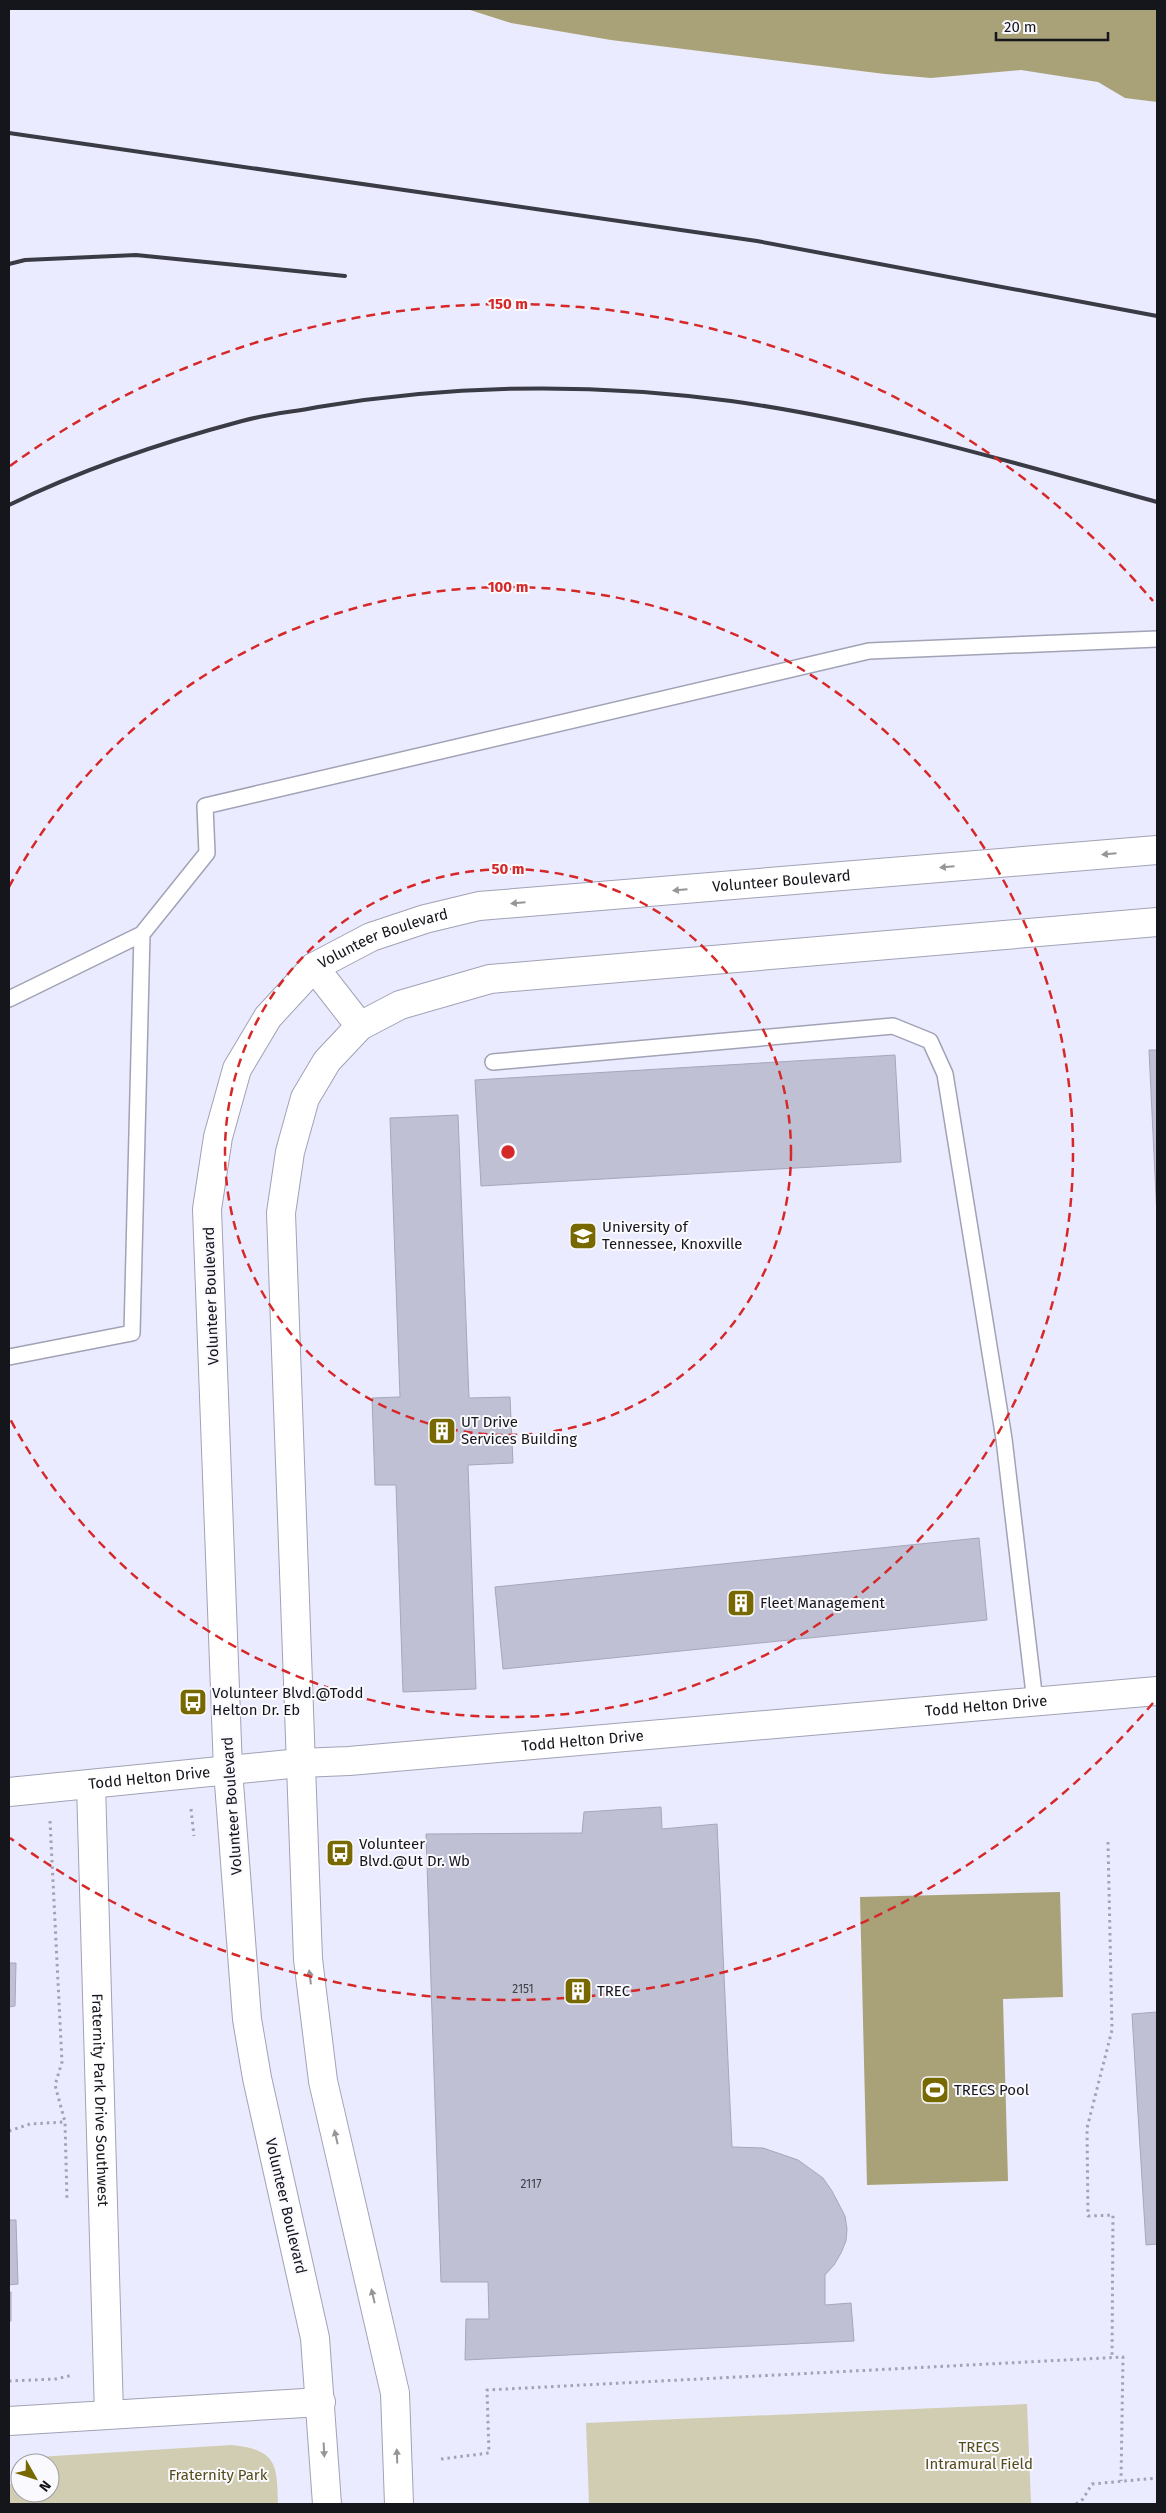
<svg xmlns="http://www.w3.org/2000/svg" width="1166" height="2513" font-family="'Fira Sans',sans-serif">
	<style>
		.green { fill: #d1cdb2 }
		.water { fill: #a9a278 }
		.building { fill: #bfc0d3; stroke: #a6a7ba }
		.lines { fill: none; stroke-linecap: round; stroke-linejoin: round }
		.service-casing { stroke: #a1a2b5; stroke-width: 18 }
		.minor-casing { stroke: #a1a2b5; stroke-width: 30 }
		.tertiary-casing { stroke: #a1a2b5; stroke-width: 30 }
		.path { stroke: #a2a2b2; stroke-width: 3; stroke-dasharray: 2.5 4; stroke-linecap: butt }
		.service { stroke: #fff; stroke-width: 15 }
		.minor { stroke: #fff; stroke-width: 28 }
		.tertiary { stroke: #fff; stroke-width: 28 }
		.rail { stroke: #3b3b45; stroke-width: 4 }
		.oneway { fill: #969699 }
		.ring { fill: none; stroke: #d62828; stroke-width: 2.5; stroke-dasharray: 9 6 }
		.labels { text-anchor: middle; stroke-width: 4; stroke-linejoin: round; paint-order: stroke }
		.number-label { font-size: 12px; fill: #40404a }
		.street-label { font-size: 15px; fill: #15151c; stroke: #f9f9fe }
		.poi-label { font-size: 15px; fill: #15151c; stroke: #f9f9fe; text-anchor: start }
		.park-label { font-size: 15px; fill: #554c18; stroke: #f9f9fe }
		.centre { fill: #d62828; stroke: #f9f9fe; stroke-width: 2.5 }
		.ring-label { font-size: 15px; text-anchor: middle; font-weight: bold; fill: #d62828; stroke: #f9f9fe; stroke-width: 4; stroke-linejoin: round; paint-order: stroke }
	</style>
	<rect width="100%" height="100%" fill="#eaebff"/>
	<!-- green -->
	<path class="green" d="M1027 2404 1031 2504H589L586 2423Z
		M232 2445C277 2450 277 2464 278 2504H9V2484H20V2493H50V2463H37L38 2457Z"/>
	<!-- water -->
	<path class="water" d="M467 9H1157V102L1125 98 1098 82 1021 70 931 78 885 74 611 40 511 23Z
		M1060 1892 1063 1997 1003 1999 1008 2181 867 2185 860 1897Z"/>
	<!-- building -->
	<path class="building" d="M1149 1050H1157V1217Z
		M895 1055 901 1162 481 1186 475 1080Z
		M458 1115 469 1398 510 1397 513 1463 468 1465 476 1689 403 1692 396 1485H375L372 1398 400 1397 390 1118Z
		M979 1538 987 1620 503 1669 495 1587Z
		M661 1807 662 1829 717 1824 732 2147 763 2148 798 2160 823 2178 832 2191 845 2216 847 2229 846 2241 841 2253 834 2265 825 2275V2305L851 2303 854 2341 465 2360 466 2319H489L488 2282H441L426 1834 582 1833 584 1812Z
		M9 1963H16L15 2006 9 2007Z
		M1157 2012V2244L1146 2245 1132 2014Z
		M9 2220H16L18 2284 9 2285Z
		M9 2292H11V2321H9Z"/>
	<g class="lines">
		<defs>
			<path id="service" d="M142 934 207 853 205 806 869 651 1157 639
				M9 999 142 934 132 1333 9 1357
				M493 1062 893 1026 930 1041 945 1074 1004 1439 1035 1702"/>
			<g id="minor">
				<path d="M314 967 360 1026"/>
				<path id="s1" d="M91 1785 109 2414"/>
				<path id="s2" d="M9 1792 300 1763 349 1761 1157 1691"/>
				<path d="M9 2421 321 2402"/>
			</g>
			<g id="tertiary">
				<path id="s3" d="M327 2504 315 2338 257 2078 247 2019 228 1770 207 1209 218 1137 237 1069 268 1017 314 967 371 937 425 919 479 906 1157 850"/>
				<path d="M399 2504 395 2393 323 2081 308 1959 281 1213 290 1152 305 1098 327 1061 360 1026 400 1005 490 979 1157 922"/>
			</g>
		</defs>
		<!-- service casing -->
		<use href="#service" class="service-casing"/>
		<!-- minor casing -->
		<use href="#minor" class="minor-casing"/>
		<!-- tertiary casing -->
		<use href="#tertiary" class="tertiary-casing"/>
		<!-- path -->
		<path class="path" d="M191 1809 194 1836
			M50 1821 62 2062 55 2085 65 2122 67 2200
			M1108 1842 1112 2030 1087 2128 1088 2216 1113 2215 1112 2358
			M9 2131 30 2124 64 2122
			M9 2381 56 2379 73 2375
			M441 2459 489 2453 487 2390 1123 2357 1121 2481
			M1076 2504 1083 2499 1092 2484 1157 2478"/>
		<!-- service -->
		<use href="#service" class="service"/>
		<!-- minor -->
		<use href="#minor" class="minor"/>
		<!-- tertiary -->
		<use href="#tertiary" class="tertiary"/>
		<!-- rail -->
		<path class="rail" d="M9 133 757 241 1157 316
			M9 264 25 260 136 255 345 276
			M9 505C83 469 163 442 242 421 267 414 293 412 318 407 455 384 594 383 731 401 876 421 1017 464 1157 502"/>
	</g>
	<!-- one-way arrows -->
	<defs><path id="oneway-solid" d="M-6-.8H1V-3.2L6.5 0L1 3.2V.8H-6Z" transform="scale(1.25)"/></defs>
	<g class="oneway">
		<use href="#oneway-solid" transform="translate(1109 854) rotate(175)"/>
		<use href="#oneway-solid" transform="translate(947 867) rotate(175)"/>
		<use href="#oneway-solid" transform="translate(680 890) rotate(175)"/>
		<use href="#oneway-solid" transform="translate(518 903) rotate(175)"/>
		<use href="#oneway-solid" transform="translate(310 1977) rotate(-97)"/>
		<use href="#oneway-solid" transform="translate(336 2137) rotate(-103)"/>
		<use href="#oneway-solid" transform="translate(373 2296) rotate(-103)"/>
		<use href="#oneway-solid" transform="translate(324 2450) rotate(87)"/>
		<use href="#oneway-solid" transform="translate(397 2456) rotate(-92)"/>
	</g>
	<!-- distance rings -->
	<g class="ring">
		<circle cx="508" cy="1152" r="283"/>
		<path d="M9 887A565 565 0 1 1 9 1417"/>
		<path d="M1153 1703A848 848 0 0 1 10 1838M10 466A848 848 0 0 1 1153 601"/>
	</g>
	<!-- icons -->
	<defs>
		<symbol id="university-square" viewBox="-11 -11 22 22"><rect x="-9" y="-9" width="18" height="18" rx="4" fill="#776800" stroke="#f9f9fe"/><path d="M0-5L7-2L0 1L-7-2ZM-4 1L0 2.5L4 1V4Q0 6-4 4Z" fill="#fff"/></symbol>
		<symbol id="building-square" viewBox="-11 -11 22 22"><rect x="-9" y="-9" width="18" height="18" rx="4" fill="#776800" stroke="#f9f9fe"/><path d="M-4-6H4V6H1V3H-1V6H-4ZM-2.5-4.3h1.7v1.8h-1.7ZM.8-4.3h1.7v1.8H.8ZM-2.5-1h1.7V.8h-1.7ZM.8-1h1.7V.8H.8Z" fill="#fff"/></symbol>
		<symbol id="bus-square" viewBox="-11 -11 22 22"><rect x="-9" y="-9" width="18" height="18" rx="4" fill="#776800" stroke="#f9f9fe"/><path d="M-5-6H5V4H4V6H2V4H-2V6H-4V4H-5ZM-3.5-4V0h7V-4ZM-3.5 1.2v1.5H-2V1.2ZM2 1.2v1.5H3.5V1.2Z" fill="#fff"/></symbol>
		<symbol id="stadium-square" viewBox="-11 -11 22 22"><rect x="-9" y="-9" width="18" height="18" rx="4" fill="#776800" stroke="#f9f9fe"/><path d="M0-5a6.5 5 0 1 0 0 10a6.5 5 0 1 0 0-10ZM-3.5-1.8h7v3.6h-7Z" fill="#fff"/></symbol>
	</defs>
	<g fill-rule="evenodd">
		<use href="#university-square" x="567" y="1220" width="32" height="32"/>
		<use href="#building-square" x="426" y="1415" width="32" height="32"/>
		<use href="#building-square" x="725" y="1587" width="32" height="32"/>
		<use href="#bus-square" x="177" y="1686" width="32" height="32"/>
		<use href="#bus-square" x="324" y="1837" width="32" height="32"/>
		<use href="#building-square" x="562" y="1975" width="32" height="32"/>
		<use href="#stadium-square" x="919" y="2074" width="32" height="32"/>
	</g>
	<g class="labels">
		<!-- number labels -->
		<g class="number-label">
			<text x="523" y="1993">2151</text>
			<text x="531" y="2188">2117</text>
		</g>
		<!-- street labels -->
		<g class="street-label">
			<text dy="5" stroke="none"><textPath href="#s3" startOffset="2056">Volunteer Boulevard</textPath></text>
			<text dy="5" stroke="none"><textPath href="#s3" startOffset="1651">Volunteer Boulevard</textPath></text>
			<text transform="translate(211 1296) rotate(-92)" y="5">Volunteer Boulevard</text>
			<text dy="5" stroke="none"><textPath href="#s2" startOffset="981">Todd Helton Drive</textPath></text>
			<text dy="5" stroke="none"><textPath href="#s2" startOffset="576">Todd Helton Drive</textPath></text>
			<text dy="5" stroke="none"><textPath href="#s2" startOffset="141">Todd Helton Drive</textPath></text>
			<text transform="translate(232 1806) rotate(-94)" y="5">Volunteer Boulevard</text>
			<text dy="5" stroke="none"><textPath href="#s1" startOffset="315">Fraternity Park Drive Southwest</textPath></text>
			<text transform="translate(286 2206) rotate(77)" y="5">Volunteer Boulevard</text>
		</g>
		<!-- poi labels -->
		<g class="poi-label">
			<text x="602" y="1232">University of<tspan x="602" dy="17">Tennessee, Knoxville</tspan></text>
			<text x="461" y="1427">UT Drive<tspan x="461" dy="17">Services Building</tspan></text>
			<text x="760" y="1608">Fleet Management</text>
			<text x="212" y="1698">Volunteer Blvd.@Todd<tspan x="212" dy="17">Helton Dr. Eb</tspan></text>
			<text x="359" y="1849">Volunteer<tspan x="359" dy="17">Blvd.@Ut Dr. Wb</tspan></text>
			<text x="597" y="1996">TREC</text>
			<text x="954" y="2095">TRECS Pool</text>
		</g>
		<!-- park labels -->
		<g class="park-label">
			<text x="979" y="2452">TRECS<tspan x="979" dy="17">Intramural Field</tspan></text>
			<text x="218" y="2480">Fraternity Park</text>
		</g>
	</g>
	<circle cx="508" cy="1152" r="8" class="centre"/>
	<g class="ring-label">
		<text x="508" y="309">150 m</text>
		<text x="508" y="592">100 m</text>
		<text x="508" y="874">50 m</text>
	</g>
	<!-- border -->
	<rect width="1166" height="2513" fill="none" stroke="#15151c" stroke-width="20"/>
	<!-- north arrow -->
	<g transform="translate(35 2478) rotate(129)"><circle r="24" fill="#f9f9fe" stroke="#9e9ea4"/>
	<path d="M0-4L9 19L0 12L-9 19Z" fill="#776800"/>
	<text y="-8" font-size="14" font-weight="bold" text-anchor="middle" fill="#15151c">N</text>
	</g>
	<!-- scale -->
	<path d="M996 32v8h112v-8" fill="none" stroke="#15151c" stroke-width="2.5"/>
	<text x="1004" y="32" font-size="15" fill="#15151c" stroke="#f9f9fe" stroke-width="4" paint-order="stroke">20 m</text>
</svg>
